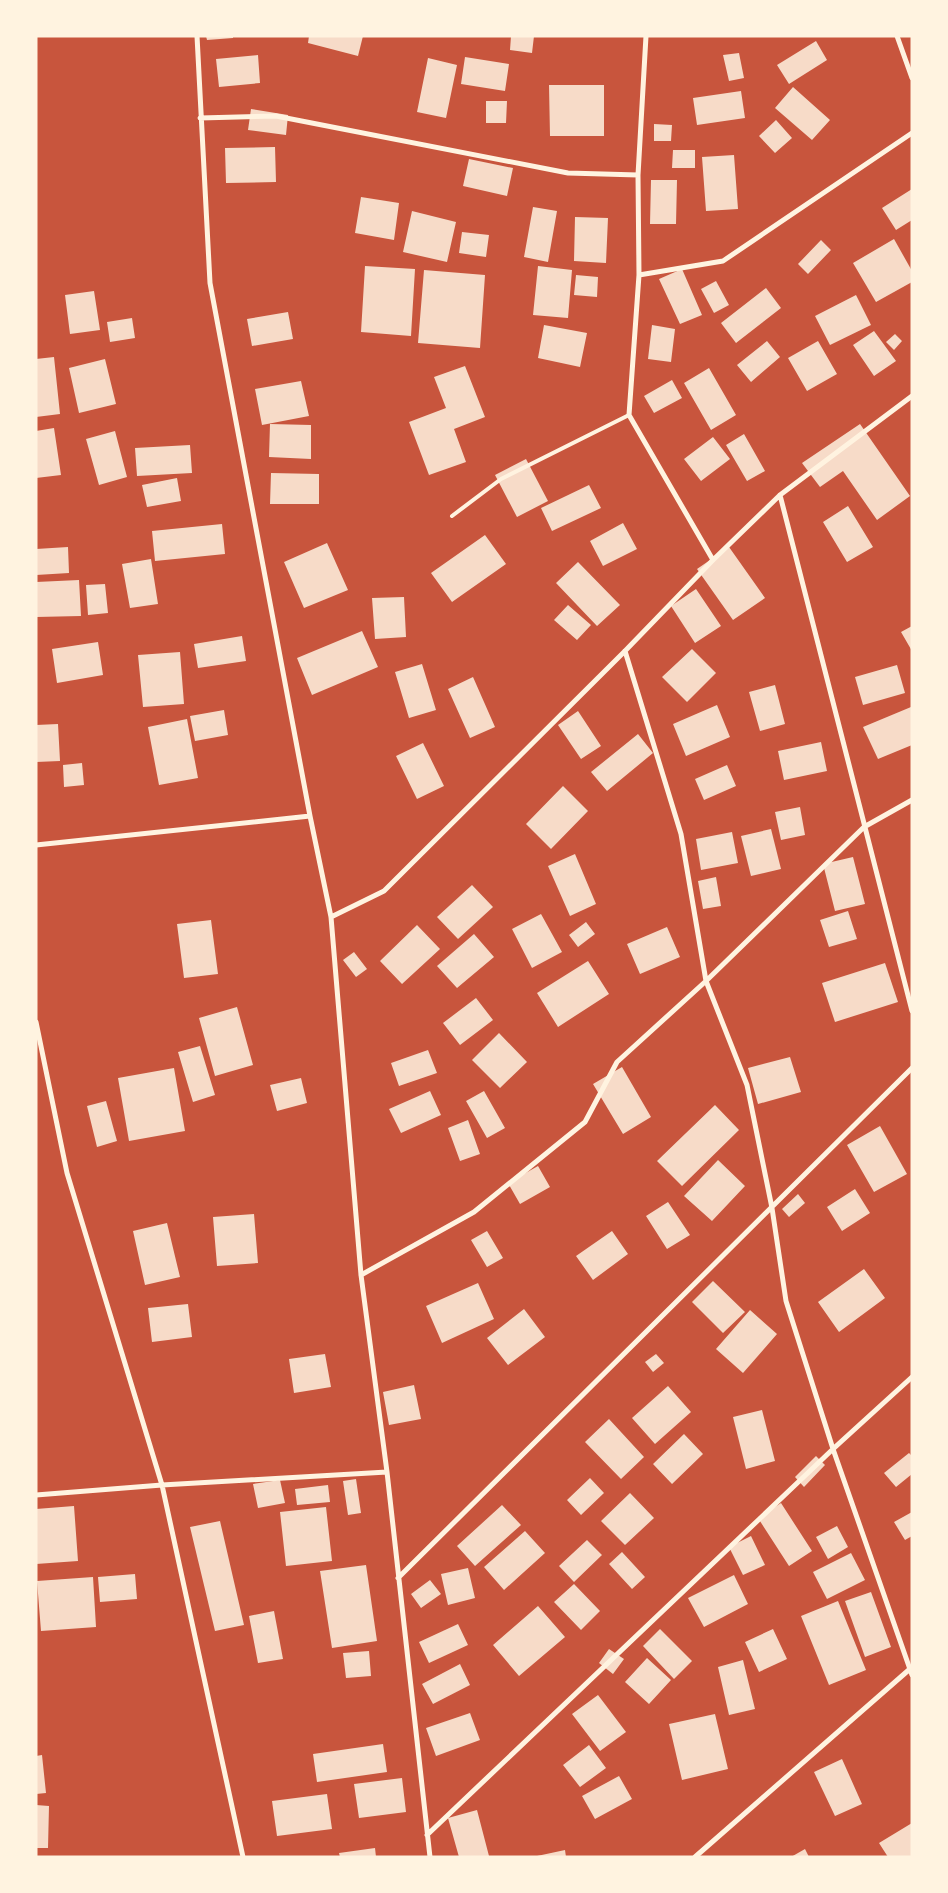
<svg xmlns="http://www.w3.org/2000/svg" width="948" height="1893" font-family="Helvetica,sans-serif">
	<style>
		.building { fill: #f7dbc8 }
		.lines { fill: none; stroke-linecap: round; stroke-linejoin: round }
		.service { stroke: #fff3e0; stroke-width: 4 }
		.minor { stroke: #fff3e0; stroke-width: 5 }
	</style>
	<rect width="100%" height="100%" fill="#c8553d"/>
	<!-- building -->
	<path class="building" d="M206 36H233V38L207 40Z
		M309 36H363L358 56 308 43Z
		M511 36H534L532 53 510 50Z
		M816 41 827 60 789 84 777 65Z
		M739 53 744 78 729 81 723 55Z
		M258 55 260 83 219 87 216 59Z
		M465 57 509 64 505 91 461 84Z
		M428 58 457 65 446 118 417 112Z
		M549 85H604V136H550Z
		M793 87 830 120 812 140 775 108Z
		M741 91 745 118 697 125 693 98Z
		M486 101H507L506 123H486Z
		M251 109 288 115 286 135 248 130Z
		M776 120 792 138 775 153 759 136Z
		M654 124 672 125 671 141H654Z
		M275 147 276 182 226 183 225 148Z
		M673 150H695V168H672Z
		M734 155 738 209 706 211 702 157Z
		M469 159 513 168 507 196 463 186Z
		M651 180H677L676 224H650Z
		M912 189V220L896 230 882 208Z
		M361 197 399 203 394 240 355 233Z
		M533 207 557 211 548 262 524 257Z
		M412 211 456 222 447 262 403 252Z
		M575 217 608 218 606 263 574 261Z
		M462 232 489 235 486 257 459 253Z
		M894 239 912 271V282L876 302 853 263Z
		M821 240 831 250 808 274 798 264Z
		M365 266 415 269 411 336 361 332Z
		M538 266 572 270 568 318 533 315Z
		M682 269 702 315 680 324 659 279Z
		M424 270 485 275 480 348 418 343Z
		M576 275 598 277 597 297 574 295Z
		M716 281 729 305 714 313 701 289Z
		M766 288 781 308 736 343 721 323Z
		M94 291 100 330 70 334 65 295Z
		M856 295 871 325 830 345 815 316Z
		M288 312 293 339 252 346 247 319Z
		M132 318 135 338 110 342 107 322Z
		M544 325 587 333 580 367 538 358Z
		M652 325 675 329 671 362 648 359Z
		M874 331 896 361 874 376 853 345Z
		M895 334 902 341 894 350 886 342Z
		M767 341 780 357 751 382 737 365Z
		M818 341 837 374 807 391 788 358Z
		M54 357 60 414 36 417V359Z
		M105 359 116 404 79 413 69 368Z
		M465 366 485 417 454 429 466 462 429 475 409 422 446 408 434 377Z
		M709 368 736 415 711 430 684 383Z
		M672 380 682 398 654 413 644 396Z
		M301 381 309 416 262 425 255 389Z
		M270 424 311 425V459L269 457Z
		M860 424 910 496 877 520 843 471 820 487 802 463Z
		M54 428 61 475 36 478V431Z
		M115 431 127 477 99 485 86 439Z
		M744 434 765 471 747 481 726 445Z
		M713 437 730 459 701 481 684 459Z
		M190 445 192 473 137 476 135 448Z
		M526 459 548 501 517 517 495 475Z
		M271 473 319 474V504H270Z
		M177 478 181 501 147 507 142 485Z
		M589 485 601 508 552 531 541 508Z
		M848 506 873 547 847 562 823 522Z
		M623 523 637 549 603 566 590 541Z
		M222 524 225 554 155 561 152 531Z
		M485 535 506 564 452 602 431 573Z
		M327 543 348 590 304 608 284 562Z
		M68 547 69 573 36 575V549Z
		M729 547 765 598 733 620 697 569Z
		M151 559 158 604 130 608 122 564Z
		M578 562 620 605 597 626 556 583Z
		M79 580 81 616 36 617V582Z
		M105 584 108 613 88 615 86 585Z
		M696 589 721 626 695 643 671 606Z
		M404 597 406 637 375 639 372 598Z
		M568 605 591 625 577 640 554 620Z
		M912 626V651L901 632Z
		M362 631 378 667 312 695 297 658Z
		M242 636 246 661 198 668 194 644Z
		M98 642 103 675 57 683 52 649Z
		M692 649 716 673 687 702 662 677Z
		M180 652 184 704 143 707 138 655Z
		M422 664 436 710 409 718 395 672Z
		M897 665 905 693 863 705 855 677Z
		M473 677 495 727 470 738 448 689Z
		M775 685 785 724 760 731 749 692Z
		M717 705 730 737 686 756 673 724Z
		M911 707 912 745 878 759 863 727Z
		M224 710 228 735 195 741 190 716Z
		M578 711 601 746 581 759 558 725Z
		M187 719 198 778 159 785 148 727Z
		M58 724 60 761 36 762V725Z
		M638 734 653 753 607 791 591 772Z
		M821 742 827 771 784 780 778 751Z
		M423 743 444 786 417 799 396 756Z
		M82 763 84 785 64 787 63 765Z
		M727 765 736 786 704 800 695 779Z
		M563 786 588 811 551 849 526 824Z
		M800 807 805 835 781 840 775 812Z
		M771 829 781 869 751 876 741 836Z
		M732 832 738 863 701 870 696 839Z
		M575 854 596 904 570 916 548 866Z
		M853 857 865 904 835 911 823 864Z
		M716 877 721 906 703 909 698 881Z
		M472 885 493 907 458 939 437 917Z
		M848 911 857 939 829 947 820 920Z
		M541 914 562 952 532 968 512 929Z
		M211 920 218 974 184 978 177 924Z
		M586 922 595 934 578 947 569 935Z
		M417 925 440 949 402 984 380 961Z
		M667 927 680 957 640 974 627 944Z
		M474 934 494 957 457 988 437 966Z
		M354 952 367 969 356 977 343 960Z
		M588 961 609 994 558 1027 537 993Z
		M885 963 898 1002 835 1022 822 983Z
		M476 998 493 1020 460 1045 443 1023Z
		M237 1007 253 1065 215 1076 199 1018Z
		M499 1033 527 1062 500 1088 472 1060Z
		M200 1046 215 1095 193 1102 178 1052Z
		M428 1050 437 1073 399 1086 391 1063Z
		M790 1057 801 1092 758 1104 748 1068Z
		M622 1067 651 1117 623 1134 593 1084Z
		M174 1068 185 1131 129 1141 118 1078Z
		M301 1078 307 1103 277 1111 270 1085Z
		M430 1091 441 1115 401 1133 389 1109Z
		M484 1091 505 1128 487 1138 466 1101Z
		M106 1101 117 1141 97 1147 87 1106Z
		M715 1105 739 1130 682 1186 657 1161Z
		M468 1120 480 1154 460 1161 448 1128Z
		M880 1126 907 1174 874 1192 847 1145Z
		M718 1160 745 1186 712 1221 684 1196Z
		M538 1166 550 1187 520 1204 508 1183Z
		M855 1189 870 1213 842 1231 827 1207Z
		M798 1194 805 1203 789 1217 782 1209Z
		M668 1202 690 1235 667 1249 646 1216Z
		M254 1214 258 1263 217 1266 213 1217Z
		M167 1223 180 1277 145 1285 133 1231Z
		M487 1231 503 1258 487 1267 471 1240Z
		M612 1231 628 1254 593 1280 576 1256Z
		M864 1269 885 1298 839 1332 818 1302Z
		M713 1281 745 1312 723 1333 692 1302Z
		M478 1283 494 1319 442 1343 426 1306Z
		M188 1304 192 1337 152 1342 148 1308Z
		M524 1309 545 1337 508 1365 487 1338Z
		M750 1310 777 1334 743 1373 716 1349Z
		M325 1354 331 1387 294 1393 289 1359Z
		M656 1354 664 1363 653 1372 645 1362Z
		M414 1385 421 1419 389 1425 383 1392Z
		M668 1386 691 1412 655 1444 632 1418Z
		M762 1410 775 1461 746 1469 733 1417Z
		M609 1419 644 1457 621 1479 585 1442Z
		M684 1434 703 1454 672 1484 653 1464Z
		M909 1453 912 1456V1474L896 1487 884 1473Z
		M816 1456 825 1465 804 1487 795 1477Z
		M590 1478 604 1493 581 1515 567 1500Z
		M356 1479 361 1513 348 1515 343 1481Z
		M280 1480 285 1503 258 1508 253 1484Z
		M328 1485 330 1502 297 1505 295 1489Z
		M630 1493 654 1518 625 1545 601 1521Z
		M781 1503 812 1551 789 1566 758 1518Z
		M502 1505 521 1525 475 1566 457 1546Z
		M74 1506 78 1561 36 1564V1509Z
		M326 1507 332 1561 286 1566 280 1512Z
		M912 1512V1536L905 1540 894 1522Z
		M220 1521 244 1625 215 1631 190 1527Z
		M837 1526 848 1547 828 1559 816 1537Z
		M525 1531 545 1553 504 1590 484 1567Z
		M751 1536 765 1565 743 1575 729 1547Z
		M587 1540 602 1555 574 1582 559 1566Z
		M622 1552 645 1577 632 1589 609 1564Z
		M851 1553 865 1580 827 1599 813 1572Z
		M366 1565 377 1641 332 1648 320 1571Z
		M468 1568 475 1598 448 1605 441 1574Z
		M135 1574 137 1599 100 1602 98 1577Z
		M734 1575 748 1604 704 1627 688 1598Z
		M93 1577 96 1627 41 1631 37 1581Z
		M430 1580 441 1594 421 1608 411 1594Z
		M574 1584 600 1611 581 1630 554 1602Z
		M871 1592 891 1647 865 1657 845 1601Z
		M838 1601 866 1670 829 1685 801 1616Z
		M538 1606 565 1637 519 1676 493 1645Z
		M274 1611 283 1659 258 1663 249 1616Z
		M458 1624 468 1645 429 1663 419 1642Z
		M660 1629 692 1661 674 1679 643 1646Z
		M773 1629 787 1659 759 1672 745 1642Z
		M609 1649 624 1659 613 1674 599 1663Z
		M369 1651 371 1676 346 1678 343 1653Z
		M647 1658 671 1680 649 1704 625 1682Z
		M743 1660 755 1709 729 1715 718 1667Z
		M460 1664 470 1685 433 1704 422 1684Z
		M598 1695 626 1732 600 1751 572 1714Z
		M470 1713 480 1740 436 1756 426 1728Z
		M715 1714 728 1769 682 1780 669 1724Z
		M383 1744 387 1772 317 1782 313 1754Z
		M589 1745 606 1768 580 1787 563 1765Z
		M42 1755 46 1793 36 1794V1756Z
		M842 1759 862 1804 835 1816 814 1772Z
		M619 1776 632 1799 595 1819 582 1796Z
		M402 1778 406 1812 359 1818 354 1784Z
		M327 1794 332 1829 277 1836 272 1801Z
		M36 1805 49 1806 48 1848H36Z
		M477 1810 489 1856 459 1857 448 1818Z
		M912 1823V1857H888L879 1843Z
		M375 1848 376 1857H340L339 1853Z
		M805 1849 809 1857H791Z
		M565 1850 566 1857H537V1856Z"/>
	<g class="lines">
		<!-- service -->
		<path class="service" d="M452 516 501 479 629 415"/>
		<!-- minor -->
		<path class="minor" d="M197 36 210 283 310 816 331 917 361 1275 387 1472 430 1857
			M646 36 638 175 639 275 629 415 713 560
			M897 36 912 78
			M200 118 276 116 568 173 638 175
			M639 275 723 261 912 133
			M780 495 912 1011
			M625 651 681 834 706 981 747 1085 772 1208 786 1301 833 1449 912 1675
			M36 845 310 816
			M331 917 384 891 625 651 713 560 780 495 912 396
			M36 1022 67 1173 162 1485 243 1857
			M361 1275 474 1212 585 1122 617 1062 706 981 864 827 912 800
			M36 1495 162 1485 387 1472
			M398 1578 912 1068
			M427 1835 833 1449 912 1377
			M695 1857 911 1668"/>
	</g>
	<!-- border -->
	<rect width="948" height="1893" fill="none" stroke="#fff3e0" stroke-width="75"/>
</svg>
